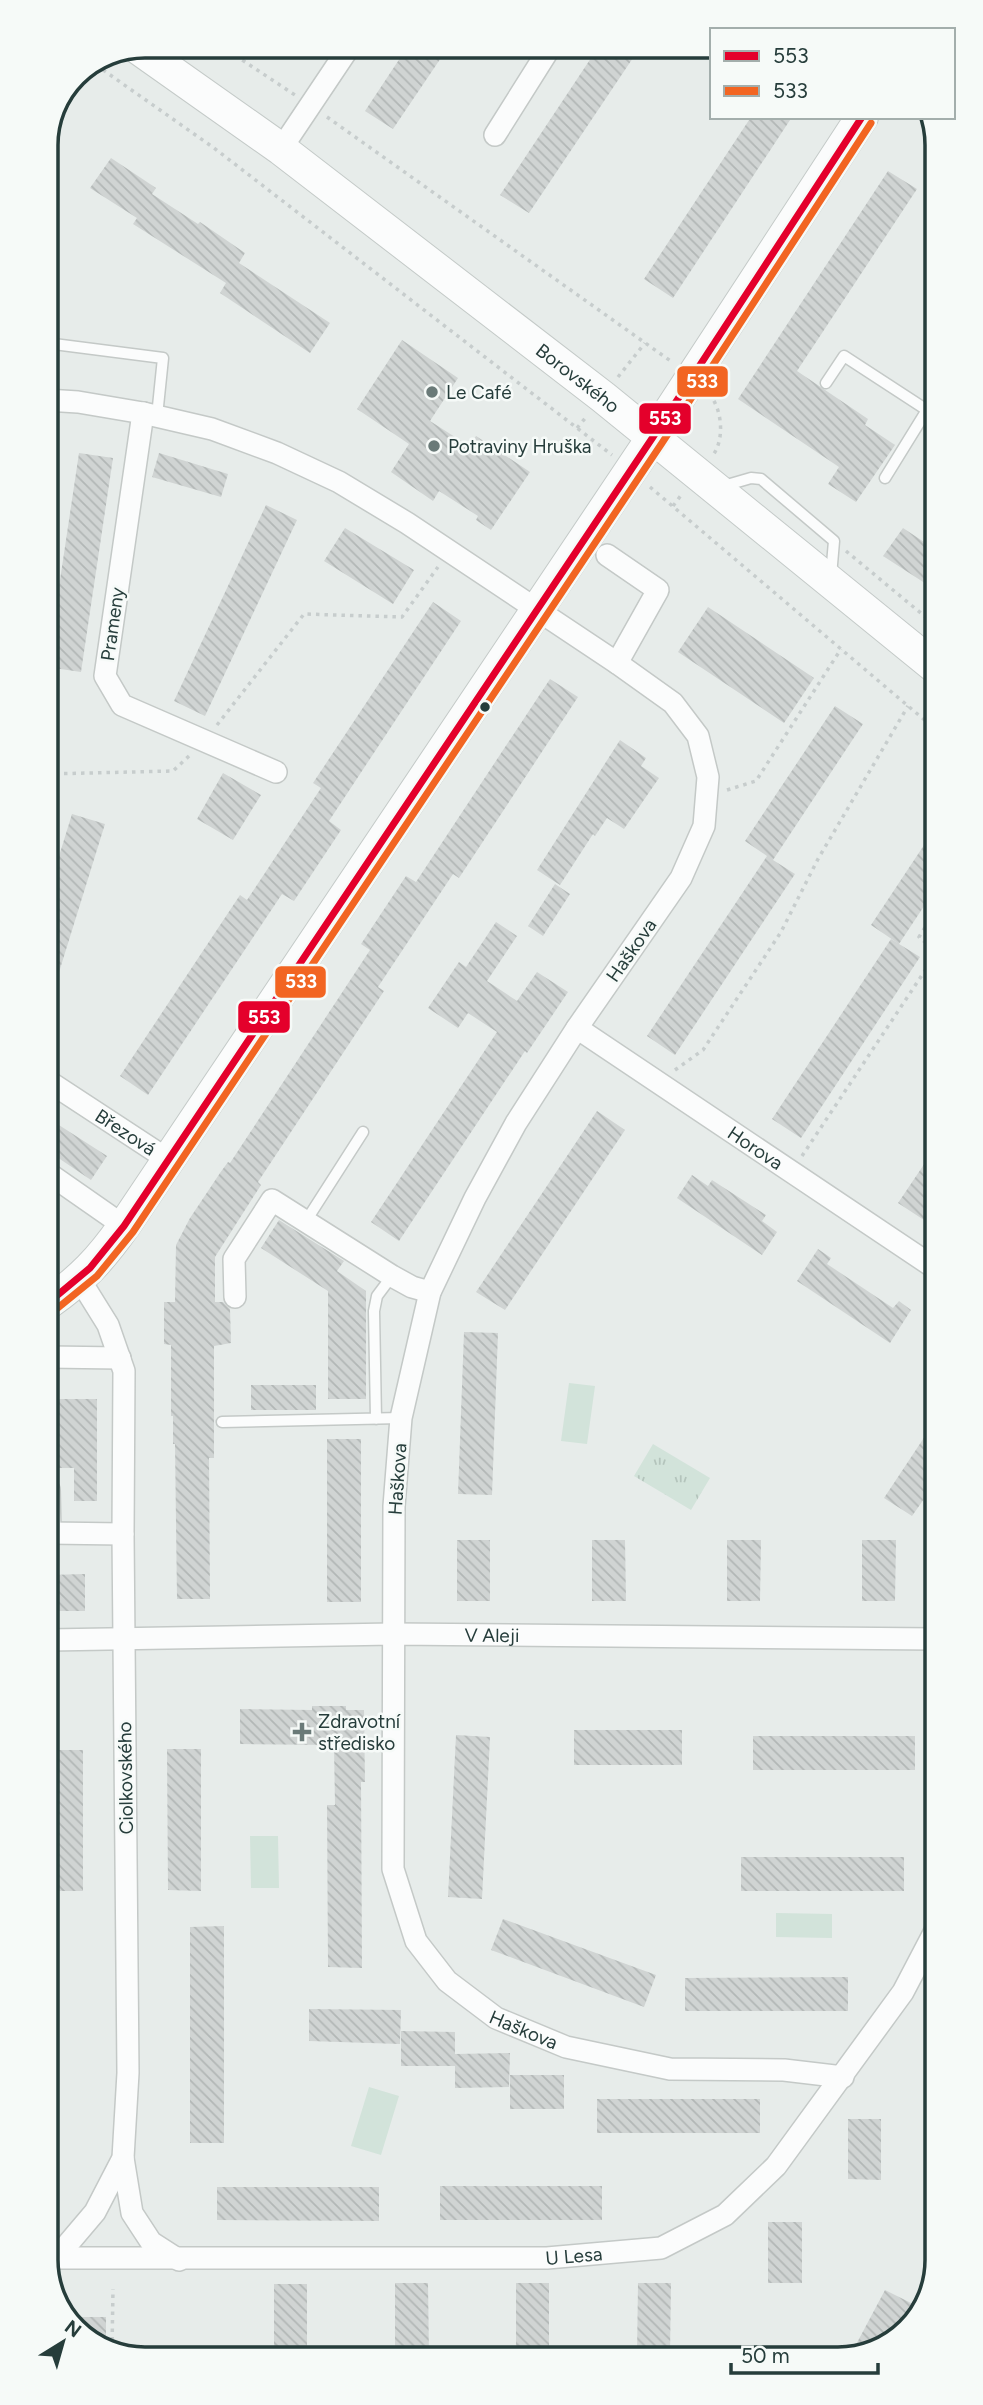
<svg xmlns="http://www.w3.org/2000/svg" width="983" height="2405" font-family="Figtree,sans-serif">
	<style>
		.grass { fill: #d2e3da }
		.park { fill: url(#park-tufts) }
		.building { fill: url(#building-back-hatch) }
		.lines { fill: none; stroke-linecap: round; stroke-linejoin: round }
		.lane-casing { stroke: #c4c9c7; stroke-width: 13 }
		.street-casing { stroke: #c4c9c7; stroke-width: 24 }
		.secondary-casing { stroke: #c4cac8; stroke-width: 34 }
		.path { stroke: #c7cdcd; stroke-width: 3.5; stroke-dasharray: 3.5 5; stroke-linecap: butt }
		.lane { stroke: #fbfcfc; stroke-width: 10 }
		.street { stroke: #fbfcfc; stroke-width: 21 }
		.secondary { stroke: #fbfcfc; stroke-width: 32 }
		.bus-1-casing { stroke: #f6faf8; stroke-width: 12 }
		.bus-2-casing { stroke: #f6faf8; stroke-width: 12 }
		.bus-1 { stroke: #e4002b; stroke-width: 7 }
		.bus-2 { stroke: #f26522; stroke-width: 7 }
		.poi-dot { fill: #6a7a78; stroke: #f6faf8; stroke-width: 2.5 }
		.bus-dot { fill: #263d3b; stroke: #f6faf8; stroke-width: 2.5 }
		.labels { text-anchor: middle; stroke-width: 5; stroke-linejoin: round; paint-order: stroke }
		.street-label { font-size: 19px; fill: #263d3b; stroke: #f6faf8 }
		.poi-label { font-size: 19px; fill: #263d3b; stroke: #f6faf8; text-anchor: start }
		.rim { fill: none; stroke: #263d3b; stroke-width: 3.5 }
		.line-badge { stroke: #f6faf8; stroke-width: 2.5 }
		.badge-label { font-size: 19px; text-anchor: middle; font-weight: bold; fill: #fff }
	</style>
	<defs>
		<pattern id="park-tufts" width="24" height="20" patternUnits="userSpaceOnUse" patternTransform="scale(1.75)"><rect width="24" height="20" fill="#d2e3da"/><path d="M3 7l-1-3M5 7V3M7 7l1-3M15 17l-1-3M17 17v-4M19 17l1-3" fill="none" stroke="#b4c4bc"/></pattern>
		<pattern id="building-back-hatch" width="6" height="6" patternUnits="userSpaceOnUse" patternTransform="scale(1.75)"><rect width="6" height="6" fill="#d0d4d3"/><path d="M-1 5l2 2M0 0l6 6M5-1l2 2" fill="none" stroke="#b2b7b6"/></pattern>
	</defs>
	<rect width="100%" height="100%" fill="#e7ecea"/>
	<!-- grass -->
	<path class="grass" d="M569 1383 595 1386 587 1444 561 1441Z
		M250 1836H278L279 1888H251Z
		M776 1913 832 1914V1938L776 1937Z
		M369 2087 399 2096 381 2155 351 2146Z"/>
	<!-- park -->
	<path class="park" d="M653 1444 710 1478 691 1510 634 1476Z"/>
	<!-- building -->
	<path class="building" d="M408 46H449L393 129 365 111Z
		M599 46H641L529 213 500 195Z
		M751 117H792L673 298 644 279Z
		M111 158 156 188 152 194 198 224 200 222 245 253 239 263 330 323 310 353 220 293 226 283 133 224 137 218 90 188Z
		M888 171 917 189 797 371 868 419 865 425 895 445 856 502 828 484 839 467 738 399Z
		M402 340 458 378 430 421 469 446 476 436 530 472 491 530 476 520 478 516 439 491 433 501 391 472 409 444 357 409Z
		M79 453 113 458 81 672 47 667Z
		M159 453 228 474 221 497 152 477Z
		M266 505 297 520 205 716 174 701Z
		M345 528 414 570 393 604 324 561Z
		M903 528 933 548 934 589 883 556Z
		M433 602 461 621 329 821 341 830 294 901 282 894 148 1095 120 1076 240 895 247 900 321 788 313 783Z
		M708 607 814 678 784 723 678 652Z
		M550 679 578 697 459 878 453 874 378 987 384 991 258 1182 261 1185 215 1257V1302H223L230 1309 231 1343 214 1346V1458H209L210 1599H177L175 1444H173V1416H171V1345L164 1344V1302H175L176 1245 190 1218 220 1173 228 1162 230 1163 370 950 361 944 406 876 416 882Z
		M835 706 863 724 773 860 795 874 675 1055 647 1036 767 856 745 841Z
		M620 740 646 758 641 766 659 778 624 829 607 818 595 836 593 834 560 885 537 870Z
		M223 773 261 795 233 840 197 819Z
		M72 814 105 824 51 998 48 997 47 895Z
		M934 830V891L899 944 871 925Z
		M555 884 570 894 543 936 528 926Z
		M496 922 517 936 487 981 517 1001 537 972 568 992 527 1053 525 1051 399 1241 371 1222 497 1032 468 1013 458 1028 428 1008 459 962 466 967Z
		M891 939 920 957 801 1138 772 1119Z
		M597 1111 625 1130 505 1310 476 1292Z
		M48 1118 107 1156 91 1180 48 1151Z
		M935 1148V1209L927 1222 898 1203Z
		M692 1175 708 1186 712 1180 766 1215 762 1221 777 1232 762 1255 677 1198Z
		M279 1220 344 1261 337 1271 366 1291V1399H328V1291L261 1248Z
		M818 1249 831 1258 827 1264 893 1308 899 1301 911 1310 890 1343 797 1281Z
		M464 1332 498 1333 492 1495 458 1494Z
		M251 1385H316V1410H251Z
		M49 1399H97V1501H74V1468H49Z
		M935 1421 936 1482 912 1516 884 1498Z
		M327 1439H361V1602H327Z
		M457 1540H490V1601H457Z
		M592 1540H625L626 1601H592Z
		M727 1540H761L760 1601H727Z
		M862 1540H896L895 1601H862Z
		M85 1574V1611H49V1575Z
		M312 1706H346V1710H364L365 1782H361L362 1968 328 1967 327 1805H335L334 1745 240 1744V1709L312 1710Z
		M574 1730H682V1765H574Z
		M456 1735 490 1737 482 1899 448 1897Z
		M753 1736H915V1770H753Z
		M167 1749H201V1891L168 1890Z
		M49 1750H83V1891H50Z
		M741 1857H904V1891H741Z
		M503 1919 656 1975 644 2007 491 1950Z
		M224 1926V2143H190V1927Z
		M848 1977V2011H685V1978Z
		M309 2009 401 2010 400 2044 309 2041Z
		M401 2031 455 2032V2066H401Z
		M510 2053 509 2087 455 2088V2054Z
		M510 2075H564V2109H510Z
		M597 2099H760V2133H597Z
		M848 2119H881V2180L848 2179Z
		M440 2186H602V2220H440Z
		M217 2187H379V2221L217 2220Z
		M768 2222H802V2283H768Z
		M395 2283H428L429 2357 395 2358Z
		M516 2283H549V2357H516Z
		M638 2283H671L670 2356H637Z
		M274 2284H307V2358H274Z
		M885 2290 921 2308 917 2320 870 2354H851Z
		M68 2317H106V2347L84 2339Z"/>
	<g class="lines">
		<defs>
			<path id="lane" d="M46 343 163 358 157 416
				M826 383 844 356 933 414
				M885 478 927 410
				M720 487 751 478 761 479 834 541 831 576
				M306 1221 363 1132
				M376 1419 374 1311 377 1296 392 1276
				M222 1422 401 1418"/>
			<g id="street">
				<path d="M495 135 551 46"/>
				<path d="M281 149 350 46"/>
				<path id="s1" d="M46 400 78 402 143 413 212 429 277 453 339 482 407 523 617 663 673 703 698 736 708 777 704 826 681 878 577 1028 516 1123 475 1198 430 1292 401 1418 394 1506 393 1869 416 1941 447 1981 496 2018 566 2047 670 2069 784 2070 843 2077"/>
				<path d="M143 413 105 676 122 705 276 772"/>
				<path d="M607 555 658 590 617 663"/>
				<path id="s2" d="M577 1028 935 1268"/>
				<path id="s3" d="M48 1081 167 1159"/>
				<path d="M48 1173 124 1226"/>
				<path d="M235 1297 234 1259 272 1200 392 1276 412 1287 430 1292"/>
				<path d="M48 1357 120 1358"/>
				<path d="M49 1490 50 1533"/>
				<path d="M49 1533 123 1534"/>
				<path id="s4" d="M49 1640 392 1634 936 1639"/>
				<path d="M123 2158 132 2213 151 2242 179 2260"/>
				<path id="s5" d="M56 2258H547L661 2248 725 2215 776 2166 903 1992 937 1927"/>
				<path d="M51 2262 56 2258 95 2212 123 2158 128 2073 123 1534 124 1371 108 1325 80 1280"/>
			</g>
			<g id="secondary">
				<path id="s6" d="M138 48 281 149 603 397 934 666"/>
				<path d="M48 1303C82 1279 100 1260 124 1226L653 437 862 117"/>
			</g>
		</defs>
		<!-- lane casing -->
		<use href="#lane" class="lane-casing"/>
		<!-- street casing -->
		<use href="#street" class="street-casing"/>
		<!-- secondary casing -->
		<use href="#secondary" class="secondary-casing"/>
		<!-- path -->
		<path class="path" d="M221 46 295 95
			M96 65 214 148 612 455
			M327 117 672 362
			M618 377 645 343
			M709 394C722 408 725 439 713 455
			M577 428 587 416
			M650 487 934 728
			M673 506 682 494
			M846 551 934 624
			M217 725 304 614 402 617 438 567
			M47 774 173 771 189 756
			M727 790 756 781 841 649
			M934 913 919 937 934 950
			M675 1070 703 1050 781 932 818 859 908 706
			M802 1156 934 957
			M112 2349 113 2289"/>
		<!-- lane -->
		<use href="#lane" class="lane"/>
		<!-- street -->
		<use href="#street" class="street"/>
		<!-- secondary -->
		<use href="#secondary" class="secondary"/>
		<defs>
			<path id="bus-1" d="M48 1303 90 1268 124 1226 653 437 862 117"/>
			<path id="bus-2" d="M54 1311 97 1276 133 1232 662 443 871 123"/>
		</defs>
		<!-- bus-1 casing -->
		<use href="#bus-1" class="bus-1-casing"/>
		<!-- bus-2 casing -->
		<use href="#bus-2" class="bus-2-casing"/>
		<!-- bus-1 -->
		<use href="#bus-1" class="bus-1"/>
		<!-- bus-2 -->
		<use href="#bus-2" class="bus-2"/>
	</g>
	<!-- markers -->
	<g class="poi-dot">
		<circle cx="432" cy="392" r="7"/>
		<circle cx="434" cy="446" r="7"/>
		<path d="M298.5 1721.5h7v7h7v7h-7v7h-7v-7h-7v-7h7z"/>
	</g>
	<circle class="bus-dot" cx="485" cy="707" r="6"/>
	<g class="labels">
		<!-- street labels -->
		<g class="street-label">
			<text dy="7" stroke="none"><textPath href="#s6" startOffset="550">Borovského</textPath></text>
			<text transform="translate(112 624) rotate(-82)" y="7">Prameny</text>
			<text transform="translate(631 950) rotate(-55)" y="7">Haškova</text>
			<text dy="7" stroke="none"><textPath href="#s3" startOffset="93">Březová</textPath></text>
			<text dy="7" stroke="none"><textPath href="#s2" startOffset="215">Horova</textPath></text>
			<text transform="translate(397 1479) rotate(-86)" y="7">Haškova</text>
			<text dy="7" stroke="none"><textPath href="#s4" startOffset="443">V Aleji</textPath></text>
			<text transform="translate(125 1778) rotate(-91)" y="7">Ciolkovského</text>
			<text dy="7" stroke="none"><textPath href="#s1" startOffset="2180">Haškova</textPath></text>
			<text dy="7" stroke="none"><textPath href="#s5" startOffset="518">U Lesa</textPath></text>
		</g>
		<!-- poi labels -->
		<g class="poi-label">
			<text x="446" y="399">Le Café</text>
			<text x="448" y="453">Potraviny Hruška</text>
			<text x="318" y="1728">Zdravotní<tspan x="318" dy="22">středisko</tspan></text>
		</g>
	</g>
	<!-- crop -->
	<path d="M0 0H983V2405H0ZM145 58H838A87 87 0 0 1 925 145V2260A87 87 0 0 1 838 2347H145A87 87 0 0 1 58 2260V145A87 87 0 0 1 145 58Z" fill="#f6faf8" fill-rule="evenodd"/>
	<path class="rim" d="M145 58H838A87 87 0 0 1 925 145V2260A87 87 0 0 1 838 2347H145A87 87 0 0 1 58 2260V145A87 87 0 0 1 145 58Z"/>
	<g class="line-badge">
		<rect x="676" y="365" width="53" height="33" rx="7" fill="#f26522"/>
		<rect x="638" y="402" width="54" height="33" rx="7" fill="#e4002b"/>
		<rect x="274" y="965" width="53" height="34" rx="7" fill="#f26522"/>
		<rect x="237" y="1000" width="54" height="34" rx="7" fill="#e4002b"/>
	</g>
	<g class="badge-label">
		<text x="702" y="388">533</text>
		<text x="665" y="425">553</text>
		<text x="301" y="988">533</text>
		<text x="264" y="1024">553</text>
	</g>
	<!-- legend -->
	<rect x="710" y="28" width="245" height="91" fill="#f6faf8" stroke="#a3aeac" stroke-width="2"/>
	<rect x="724" y="51" width="35" height="10" fill="#e4002b" stroke="#a3aeac" stroke-width="2"/>
	<text x="773" y="63" font-size="21" fill="#263d3b">553</text>
	<rect x="724" y="86" width="35" height="10" fill="#f26522" stroke="#a3aeac" stroke-width="2"/>
	<text x="773" y="98" font-size="21" fill="#263d3b">533</text>
	<!-- north arrow -->
	<g transform="translate(63 2342) rotate(37)" stroke="#f6faf8" stroke-width="5" paint-order="stroke">
	<path d="M0-5L12 26L0 18L-12 26Z" fill="#263d3b"/>
	<text y="-10" font-size="19" font-weight="bold" text-anchor="middle" fill="#263d3b">N</text>
	</g>
	<!-- scale -->
	<path d="M731 2363v10h147v-10" fill="none" stroke="#263d3b" stroke-width="3.5"/>
	<text x="741" y="2363" font-size="21" fill="#263d3b" stroke="#f6faf8" stroke-width="5" paint-order="stroke">50 m</text>
</svg>
